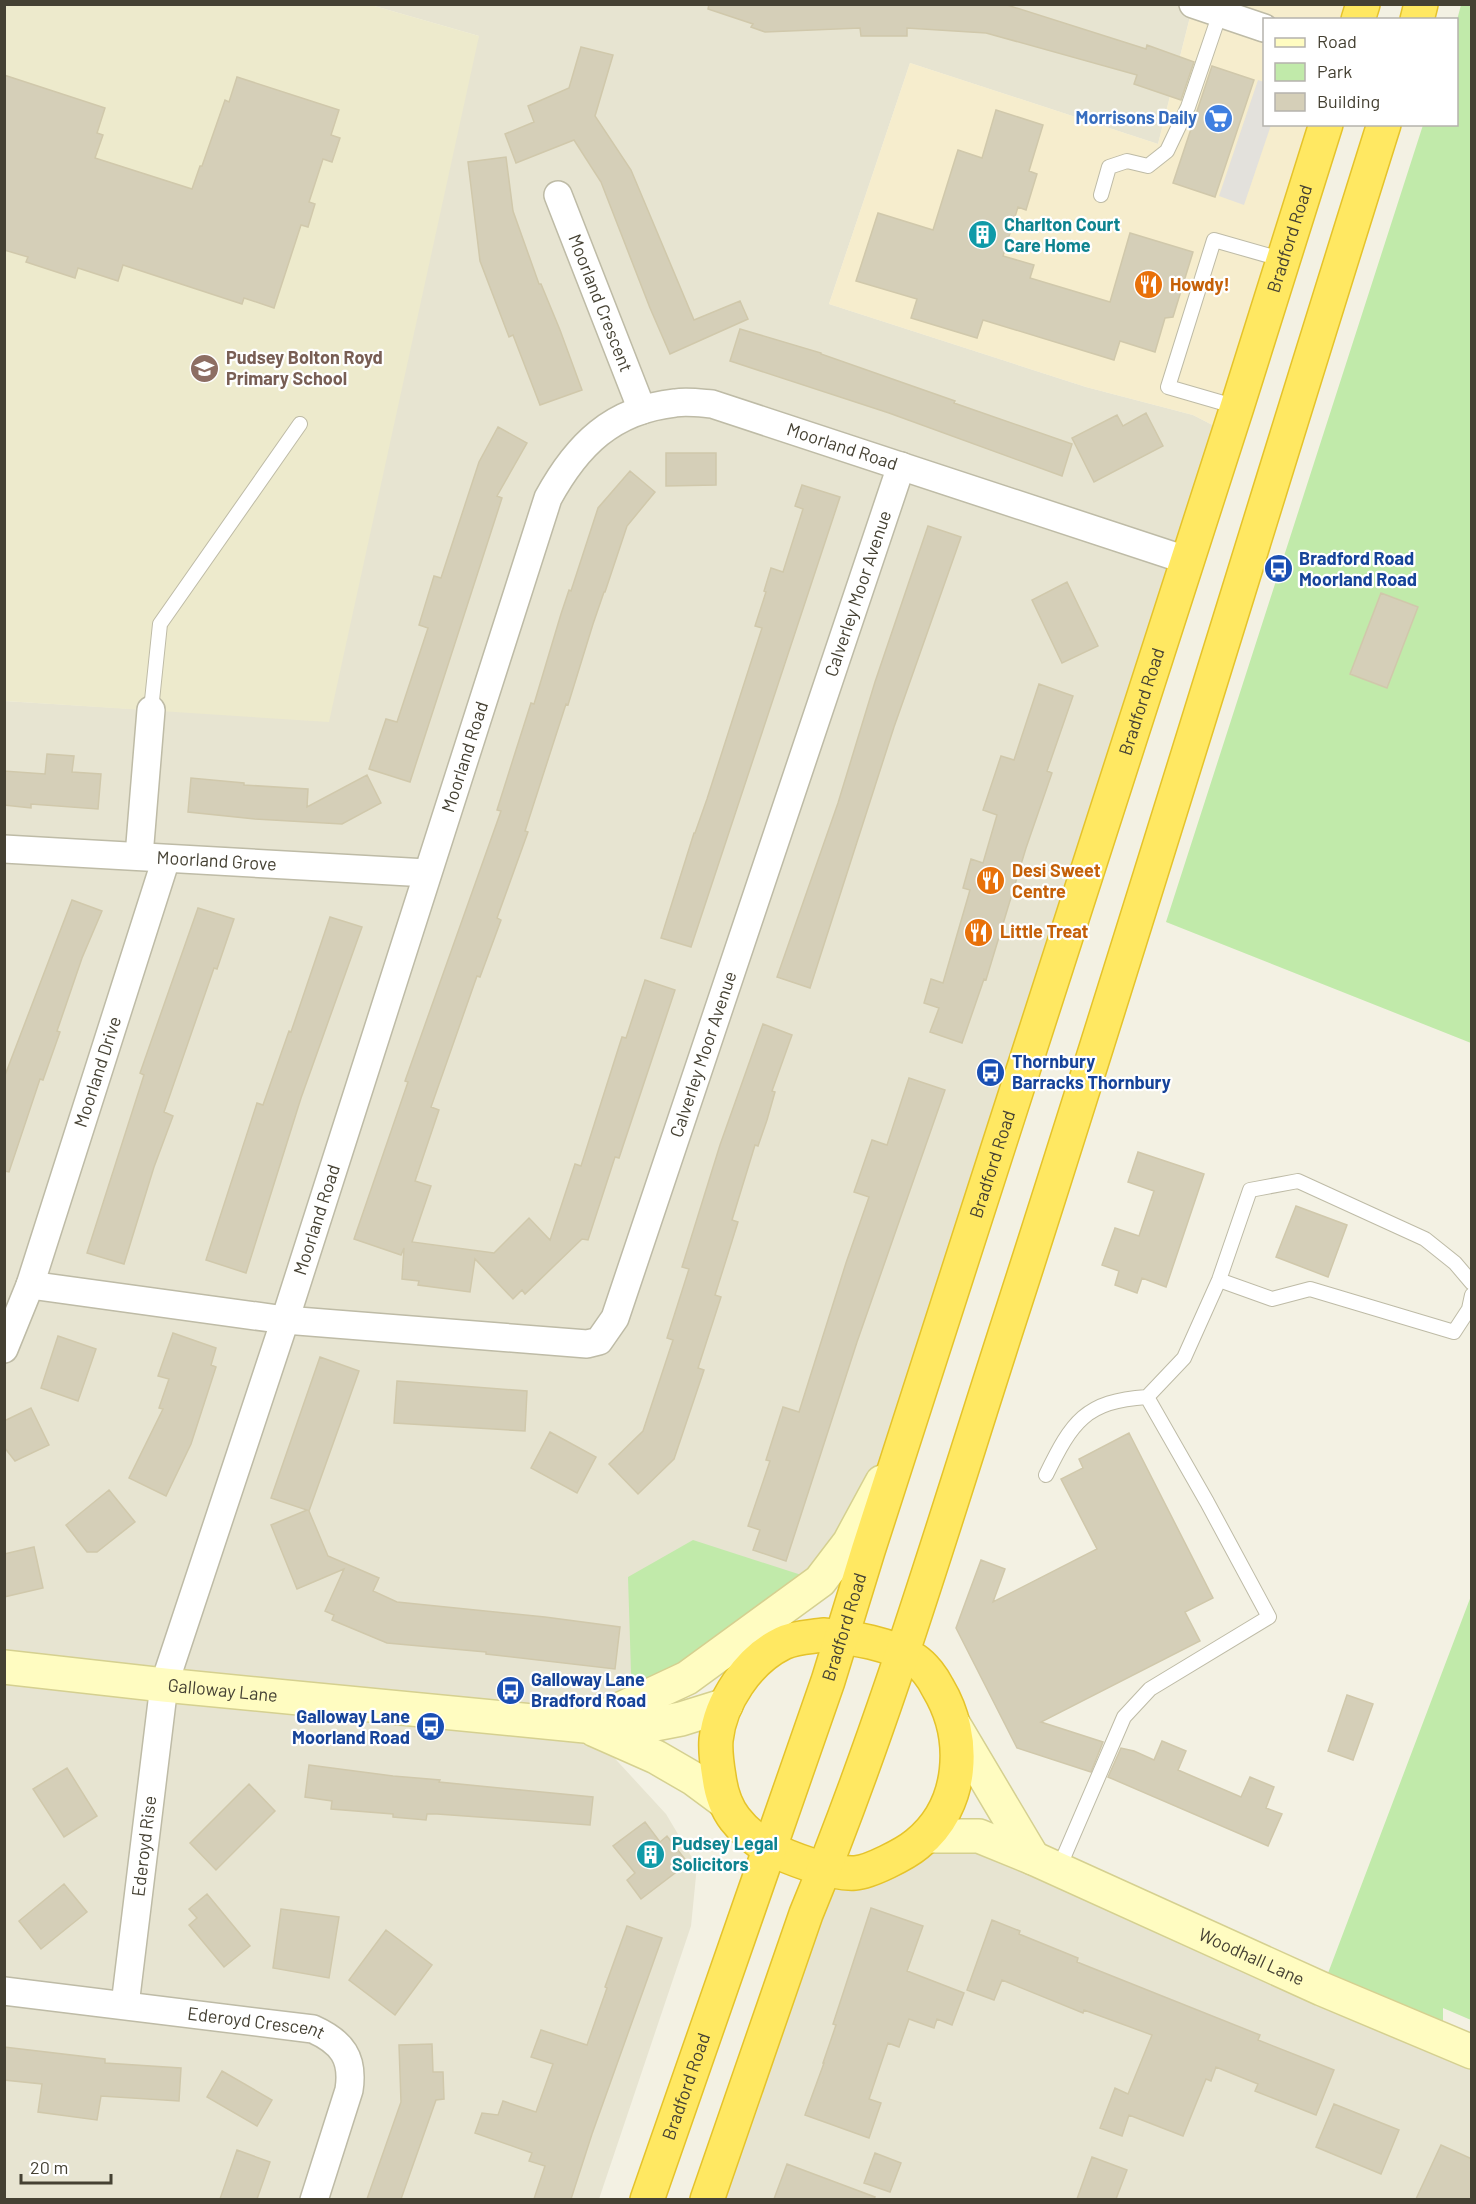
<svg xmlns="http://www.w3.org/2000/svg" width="1476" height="2204" font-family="Barlow,sans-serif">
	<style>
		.residential { fill: #e7e4d1 }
		.commercial { fill: #f6edcd }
		.education { fill: #edeacc }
		.green { fill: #c1eaaa }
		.parking { fill: #e3e1dc }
		.building { fill: #d5cfb8; stroke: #d0c8ab; stroke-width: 1.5 }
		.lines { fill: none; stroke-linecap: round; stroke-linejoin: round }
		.lane-casing { stroke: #bebba6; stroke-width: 16 }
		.street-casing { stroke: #bebba6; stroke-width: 30 }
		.secondary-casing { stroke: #d5d090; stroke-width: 36 }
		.highway-casing { stroke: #e5c32b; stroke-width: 36 }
		.lane { stroke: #fff; stroke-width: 14 }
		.street { stroke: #fff; stroke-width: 27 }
		.secondary { stroke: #fffcc1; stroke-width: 33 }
		.highway { stroke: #ffe862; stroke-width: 33 }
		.labels { text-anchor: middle; stroke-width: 4.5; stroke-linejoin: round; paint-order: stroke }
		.shop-label { font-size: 18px; font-weight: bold; fill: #366cbe; stroke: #fff; text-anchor: end }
		.culture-label { font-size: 18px; font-weight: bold; fill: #0d838f; stroke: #fff; text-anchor: start }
		.street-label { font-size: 18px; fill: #454133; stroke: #fff }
		.food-label { font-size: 18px; font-weight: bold; fill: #c56008; stroke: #fff; text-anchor: start }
		.education-label { font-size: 18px; font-weight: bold; fill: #785e54; stroke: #fff; text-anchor: start }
		.transit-label { font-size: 18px; font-weight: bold; fill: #164399; stroke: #fff; text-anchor: start }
	</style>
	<rect width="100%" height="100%" fill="#f3f1e3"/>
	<!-- residential -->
	<path class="residential" d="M371 5H1193L1158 144 910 63 829 304 1086 387 1193 415 1228 433 903 1445 849 1543 632 1704 585 1726 666 1814 697 1866 691 1926 599 2199H5L4 701 151 710 479 36Z
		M951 1835 1471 2052V2199L710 2200 824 1869Z"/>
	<!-- commercial -->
	<path class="commercial" d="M1193 5H1363L1358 19 1264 20V124L1326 125 1228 433 1193 415 1086 387 829 304 910 63 1158 144Z"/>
	<!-- education -->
	<path class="education" d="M4 5H371L479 36 329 722 5 701Z"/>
	<!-- green -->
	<path class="green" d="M1461 5H1471V1043L1166 922 1423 125 1456 124 1457 20Z
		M693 1540 820 1581 632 1704 628 1577Z
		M1471 1596V2020L1443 2008V2039L1322 1989Z"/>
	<!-- parking -->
	<path class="parking" d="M1258 80 1264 82V124L1271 125 1244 205 1219 196Z"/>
	<!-- building -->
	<path class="building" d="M709 4H1004L1146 49 1147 45 1194 62 1181 100 1134 84 1137 75 986 33 907 28V36H861L860 28 765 32 751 27 753 24 708 9Z
		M581 47 613 55 595 116 631 170 694 320 740 301 748 319 670 354 650 308 601 182 574 140 516 163 505 134 534 122 528 106 569 88Z
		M1212 66 1254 80 1215 197 1173 183Z
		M4 75 105 108 97 133 103 135 95 158 192 189 200 166H202L225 100 229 102 237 77 339 110 331 135 340 138 332 162 323 159 309 202 315 204 308 227 301 225 274 308 244 298 242 304 123 265 118 281 78 268 75 278 26 262 28 257 4 250Z
		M996 110 1043 125 1029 171 1037 174 1026 210 1018 207 1003 256 1034 265 1030 278 1110 302 1130 233 1193 252 1173 317 1165 318 1155 352 1120 341 1114 360 983 320 977 338 911 318 917 299 856 281 878 213 933 230 958 150 982 158Z
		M506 157 513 211 539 284H541L560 330 582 390 540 405 513 335 509 337 480 261 468 162Z
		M740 329 821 353V354L955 401 954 403 1072 444 1062 476 889 413 730 361Z
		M1146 413 1163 446 1094 482 1072 438 1117 415 1123 426Z
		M498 427 527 443 497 496 502 498 410 782 369 769 386 719 397 722 428 628 419 625 434 576 441 578 479 462Z
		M666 453H716V485L666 486Z
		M630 471 655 492 627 526 605 592H604L593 624 568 705 566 704 555 738 525 831 528 832 497 918 501 920 480 977 477 976 431 1107 439 1110 415 1181 431 1186 412 1242 494 1253 529 1218 550 1240 575 1164 581 1166 622 1037 626 1038 645 980 675 990 619 1158 615 1157 588 1240 582 1239 525 1294 522 1290 513 1299 475 1259 470 1292 418 1285 419 1281 402 1279 404 1248 401 1255 354 1239 408 1082 405 1081 501 811 497 810 516 750 531 703 534 704 561 614 569 590 571 591 598 508Z
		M802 485 840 497 691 947 661 938 694 833H695L707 799 762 628 755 626 766 592 764 591 771 568 783 572 803 509 795 506Z
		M928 526 961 537 894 727 810 988 777 977 838 803 875 682Z
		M1067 582 1098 646 1062 663 1032 600Z
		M1381 593 1418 607 1387 688 1350 674Z
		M1039 684 1073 696 1047 771 1052 773 1026 848 986 980 984 979 962 1043 930 1032 939 1008 924 1003 931 979 943 983 970 890 963 888 971 859 983 863 997 815 983 810 1001 756 1014 760Z
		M47 754 74 756 72 772 101 774 98 809 31 804V808L4 805V771L45 774Z
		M367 775 381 803 342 824 255 819 188 812 191 778 244 783V785L308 789 307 807Z
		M72 900 102 911 82 958 57 1031 60 1032 43 1080 40 1079 9 1172 4 1171V1078Z
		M198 908 234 919 217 969 214 968 164 1112 173 1116 154 1167 124 1264 87 1253 144 1075 140 1073Z
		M330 917 362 927 301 1098 246 1273 206 1260 257 1103 263 1105 289 1031 291 1032Z
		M763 1024 792 1035 772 1091 775 1092 767 1120 758 1146 755 1145 732 1220 738 1222 715 1295 721 1297 698 1368 704 1370 674 1459 638 1494 609 1464 643 1431 673 1340 667 1338 689 1269 682 1267 720 1145Z
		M909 1078 945 1090 857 1342 786 1561 753 1550 760 1530 748 1526 770 1461 766 1460 783 1407 799 1412 846 1263 869 1197 854 1192 872 1140 887 1145Z
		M1138 1152 1204 1174 1166 1287 1142 1278 1137 1293 1115 1285 1119 1271 1102 1265 1115 1228 1139 1236 1154 1191 1128 1182Z
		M1296 1206 1347 1225 1328 1277 1276 1257Z
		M173 1333 216 1348 211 1365 216 1367 191 1444 166 1496 129 1478 163 1409 159 1408 169 1379 158 1376Z
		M58 1336 96 1349 78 1401 41 1388Z
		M320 1357 359 1371 309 1511 328 1556 379 1578 373 1591 397 1602 545 1617 620 1627 615 1669 486 1654V1652L387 1643 332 1620 334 1615 325 1611 344 1569 297 1589 271 1525 307 1510 271 1498Z
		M397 1381 527 1391 525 1431 394 1423Z
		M31 1408 49 1445 15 1461 4 1447V1421Z
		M550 1432 596 1457 577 1493 531 1468Z
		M1129 1433 1213 1598 1185 1612 1200 1641 1041 1722 1103 1742 1091 1772 1017 1748 956 1628 981 1560 1005 1569 993 1602 1097 1549 1061 1479 1083 1468 1079 1459Z
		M109 1490 135 1522 97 1552H87L66 1525Z
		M34 1547 43 1588 4 1597V1554Z
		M1347 1695 1373 1704 1353 1760 1328 1751Z
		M1162 1741 1186 1751 1178 1770 1241 1797 1250 1777 1274 1787 1266 1808 1282 1814 1268 1846 1108 1777 1121 1748 1134 1751 1154 1760Z
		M309 1765 393 1776 440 1780 439 1782 593 1797 590 1825 437 1814H427L426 1820 393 1817V1814L331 1809 332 1801 305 1797Z
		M67 1768 97 1816 64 1837 33 1789Z
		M249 1784 275 1811 216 1870 190 1843Z
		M645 1822 660 1842 667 1836 688 1863 641 1899 627 1880 635 1873 613 1846Z
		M64 1884 87 1912 41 1949 19 1921Z
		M207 1894 250 1946 224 1967 189 1925 197 1918 189 1909Z
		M871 1908 923 1926 907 1971 964 1993 952 2025 937 2019 934 2028 909 2019 899 2047 888 2043 869 2099 881 2103 869 2138 805 2115 824 2063H823L836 2025 833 2024Z
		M281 1909 339 1917 329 1978 273 1968Z
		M992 1920 1020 1931 1019 1934 1078 1958 1077 1962 1260 2035 1258 2040 1334 2070 1316 2115 1255 2091 1258 2084 1216 2067 1211 2081 1206 2079 1183 2136 1129 2115 1122 2136 1100 2128 1115 2088 1128 2094 1152 2035 1084 2010 1083 2013 1002 1980 994 2000 967 1990Z
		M627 1926 662 1938 592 2134 571 2199H534L545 2166 529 2161 532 2153 475 2133 482 2113 498 2115 503 2101 536 2112 553 2064 531 2057 541 2030 587 2045 607 1988 605 1987Z
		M386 1930 432 1965 395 2015 349 1980Z
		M432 2044 433 2072H443L444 2099 436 2100 401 2199H367L401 2102 399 2045Z
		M4 2047 105 2059V2063L181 2068 179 2101 101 2096 97 2120 38 2112 42 2084 4 2080Z
		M222 2071 272 2100 257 2126 207 2097Z
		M1334 2104 1399 2130 1381 2174 1316 2147Z
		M1441 2145 1472 2159V2199H1416Z
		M237 2150 270 2162 257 2199H220Z
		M875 2153 901 2163 890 2192 864 2183Z
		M1092 2157 1127 2170 1116 2199H1077Z
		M787 2164 875 2197 874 2199H774Z"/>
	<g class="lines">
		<defs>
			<path id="lane" d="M1101 195 1109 167 1127 161 1148 166 1167 151 1188 107 1220 13
				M1237 407 1168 387 1214 240 1284 260
				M151 710 160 624 300 424
				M1219 1280 1272 1299 1310 1289 1454 1332 1469 1309 1472 1295
				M1147 1397 1184 1358 1219 1280 1250 1190 1298 1181 1425 1239 1455 1263 1472 1283
				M1046 1475C1072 1422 1085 1401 1147 1397L1207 1502 1269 1617 1150 1689 1124 1717 1058 1870"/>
			<g id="street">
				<path d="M1193 4 1264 28"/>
				<path id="s1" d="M558 195 642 410"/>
				<path id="s2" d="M4 849 427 873"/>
				<path d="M139 856 151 710"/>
				<path id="s3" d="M166 859 30 1285 285 1320 587 1344 599 1341 615 1318 901 466"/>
				<path d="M4 1349 30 1285"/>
				<path id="s4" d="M4 1991 313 2029C342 2042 354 2058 349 2090L314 2200"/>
				<path id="s5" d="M125 2005 164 1685 285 1320 548 498C577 445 612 410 675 403 687 401 700 403 712 404L1186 560"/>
			</g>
			<g id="secondary">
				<path id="s6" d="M4 1667 164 1685 585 1726 650 1725 681 1719 726 1705"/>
				<path d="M595 1721 687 1678 820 1581 849 1543 882 1482"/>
				<path d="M954 1725 1033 1858"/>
				<path d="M595 1730 656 1757 694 1779 725 1802"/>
				<path id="s7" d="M927 1836H979L1033 1858 1322 1989 1472 2052"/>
			</g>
			<g id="highway">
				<path d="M1358 20 1363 4"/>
				<path d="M1417 20 1421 4"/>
				<path d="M823 1635C854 1638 889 1643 915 1660 924 1666 933 1678 938 1688 968 1738 964 1806 917 1844 905 1854 870 1872 855 1873 841 1874 825 1869 811 1865 781 1855 754 1844 735 1819 725 1806 721 1792 719 1777 717 1765 715 1753 716 1740 720 1702 748 1660 783 1643 795 1637 810 1637 823 1635Z"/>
				<path id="s8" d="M647 2200 828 1681 868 1551 1237 407 1326 124"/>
				<path d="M707 2200 806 1914C888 1716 948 1509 1014 1306 1141 913 1260 518 1384 124"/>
			</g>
		</defs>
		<!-- lane casing -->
		<use href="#lane" class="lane-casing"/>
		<!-- street casing -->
		<use href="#street" class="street-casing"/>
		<!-- secondary casing -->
		<use href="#secondary" class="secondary-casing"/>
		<!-- highway casing -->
		<use href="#highway" class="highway-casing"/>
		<!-- lane -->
		<use href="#lane" class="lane"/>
		<!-- street -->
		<use href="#street" class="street"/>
		<!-- secondary -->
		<use href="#secondary" class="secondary"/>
		<!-- highway -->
		<use href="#highway" class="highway"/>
	</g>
	<!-- icons -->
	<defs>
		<symbol id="supermarket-disc" viewBox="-11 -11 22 22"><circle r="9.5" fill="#3f7fe0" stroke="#fff"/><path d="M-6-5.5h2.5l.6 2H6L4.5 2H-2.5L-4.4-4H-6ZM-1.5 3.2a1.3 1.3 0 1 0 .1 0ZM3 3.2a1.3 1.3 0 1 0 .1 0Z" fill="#fff"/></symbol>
		<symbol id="building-disc" viewBox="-11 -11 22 22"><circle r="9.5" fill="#0f9aa8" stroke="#fff"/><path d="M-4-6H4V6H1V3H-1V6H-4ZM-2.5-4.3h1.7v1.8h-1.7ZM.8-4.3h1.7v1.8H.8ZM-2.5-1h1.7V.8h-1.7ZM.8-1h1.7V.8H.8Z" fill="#fff"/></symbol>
		<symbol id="restaurant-disc" viewBox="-11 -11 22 22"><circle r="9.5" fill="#e8710a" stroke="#fff"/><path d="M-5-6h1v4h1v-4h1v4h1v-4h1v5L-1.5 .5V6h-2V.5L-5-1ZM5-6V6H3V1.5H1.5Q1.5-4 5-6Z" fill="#fff"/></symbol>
		<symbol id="school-disc" viewBox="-11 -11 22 22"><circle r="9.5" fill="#8d6e63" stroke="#fff"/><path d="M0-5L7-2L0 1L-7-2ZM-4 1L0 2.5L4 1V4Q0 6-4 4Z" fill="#fff"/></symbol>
		<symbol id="bus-disc" viewBox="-11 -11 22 22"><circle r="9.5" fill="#1a4fb4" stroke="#fff"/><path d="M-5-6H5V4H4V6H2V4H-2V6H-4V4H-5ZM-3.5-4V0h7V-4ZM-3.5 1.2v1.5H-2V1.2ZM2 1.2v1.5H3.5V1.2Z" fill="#fff"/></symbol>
	</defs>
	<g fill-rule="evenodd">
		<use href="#supermarket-disc" x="1202" y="102" width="33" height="33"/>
		<use href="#building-disc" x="966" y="218" width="33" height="33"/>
		<use href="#restaurant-disc" x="1132" y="268" width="33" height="33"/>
		<use href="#school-disc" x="188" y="352" width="33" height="33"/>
		<use href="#bus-disc" x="1262" y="552" width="33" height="33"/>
		<use href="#restaurant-disc" x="974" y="864" width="33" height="33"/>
		<use href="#restaurant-disc" x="962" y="916" width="33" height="33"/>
		<use href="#bus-disc" x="974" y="1056" width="33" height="33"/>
		<use href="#bus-disc" x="494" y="1674" width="33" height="33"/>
		<use href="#bus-disc" x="414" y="1710" width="33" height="33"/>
		<use href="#building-disc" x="634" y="1838" width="33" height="33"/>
	</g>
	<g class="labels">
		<!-- shop labels -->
		<g class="shop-label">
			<text x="1197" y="124">Morrisons Daily</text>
		</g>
		<!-- culture labels -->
		<g class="culture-label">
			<text x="1004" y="231">Charlton Court<tspan x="1004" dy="21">Care Home</tspan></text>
			<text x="672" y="1850">Pudsey Legal<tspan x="672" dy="21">Solicitors</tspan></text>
		</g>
		<!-- street labels -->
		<g class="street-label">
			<text dy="6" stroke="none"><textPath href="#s8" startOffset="2064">Bradford Road</textPath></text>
			<text dy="6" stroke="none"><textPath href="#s1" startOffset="116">Moorland Crescent</textPath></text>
			<text dy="6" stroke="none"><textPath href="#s5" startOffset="1910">Moorland Road</textPath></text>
			<text dy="6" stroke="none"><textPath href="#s3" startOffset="1812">Calverley Moor Avenue</textPath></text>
			<text dy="6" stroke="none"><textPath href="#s8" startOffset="1578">Bradford Road</textPath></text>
			<text dy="6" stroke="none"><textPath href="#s5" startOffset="1298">Moorland Road</textPath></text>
			<text dy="6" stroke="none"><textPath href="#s2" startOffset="213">Moorland Grove</textPath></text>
			<text dy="6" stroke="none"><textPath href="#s3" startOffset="1326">Calverley Moor Avenue</textPath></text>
			<text transform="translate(98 1072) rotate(-72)" y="6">Moorland Drive</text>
			<text dy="6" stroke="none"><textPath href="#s8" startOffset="1092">Bradford Road</textPath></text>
			<text dy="6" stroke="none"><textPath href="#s5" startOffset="812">Moorland Road</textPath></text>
			<text dy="6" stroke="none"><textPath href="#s8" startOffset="606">Bradford Road</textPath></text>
			<text dy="6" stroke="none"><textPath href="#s6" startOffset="220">Galloway Lane</textPath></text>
			<text dy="6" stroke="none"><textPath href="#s5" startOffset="160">Ederoyd Rise</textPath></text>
			<text dy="6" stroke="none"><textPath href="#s7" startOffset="350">Woodhall Lane</textPath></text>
			<text dy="6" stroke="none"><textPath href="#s4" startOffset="254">Ederoyd Crescent</textPath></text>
			<text dy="6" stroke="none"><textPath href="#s8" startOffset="120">Bradford Road</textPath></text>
		</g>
		<!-- food labels -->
		<g class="food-label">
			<text x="1170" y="291">Howdy!</text>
			<text x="1012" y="877">Desi Sweet<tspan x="1012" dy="21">Centre</tspan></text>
			<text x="1000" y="938">Little Treat</text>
		</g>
		<!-- education labels -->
		<g class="education-label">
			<text x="226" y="364">Pudsey Bolton Royd<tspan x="226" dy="21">Primary School</tspan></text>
		</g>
		<!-- transit labels -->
		<g class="transit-label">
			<text x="1299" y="565">Bradford Road<tspan x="1299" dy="21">Moorland Road</tspan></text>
			<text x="1012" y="1068">Thornbury<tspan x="1012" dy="21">Barracks Thornbury</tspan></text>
			<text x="531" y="1686">Galloway Lane<tspan x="531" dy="21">Bradford Road</tspan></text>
			<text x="410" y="1723" text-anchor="end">Galloway Lane<tspan x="410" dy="21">Moorland Road</tspan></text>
		</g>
	</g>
	<!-- border -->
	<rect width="1476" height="2204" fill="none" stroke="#454133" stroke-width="12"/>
	<!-- legend -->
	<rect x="1263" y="18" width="195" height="108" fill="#ffffff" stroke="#b5b3ad" stroke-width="1.5"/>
	<rect x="1275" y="38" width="30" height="9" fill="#fffcc1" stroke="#b5b3ad" stroke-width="1.5"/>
	<text x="1317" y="48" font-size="18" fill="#454133">Road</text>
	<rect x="1275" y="63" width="30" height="18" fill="#c1eaaa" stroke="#b5b3ad" stroke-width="1.5"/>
	<text x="1317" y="78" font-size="18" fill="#454133">Park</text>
	<rect x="1275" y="93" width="30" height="18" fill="#d5cfb8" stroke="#b5b3ad" stroke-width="1.5"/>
	<text x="1317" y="108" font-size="18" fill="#454133">Building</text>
	<!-- scale -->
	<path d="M21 2174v9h90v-9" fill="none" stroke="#454133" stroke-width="3"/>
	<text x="30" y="2174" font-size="18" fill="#454133" stroke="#ffffff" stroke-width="4.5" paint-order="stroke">20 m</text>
</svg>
